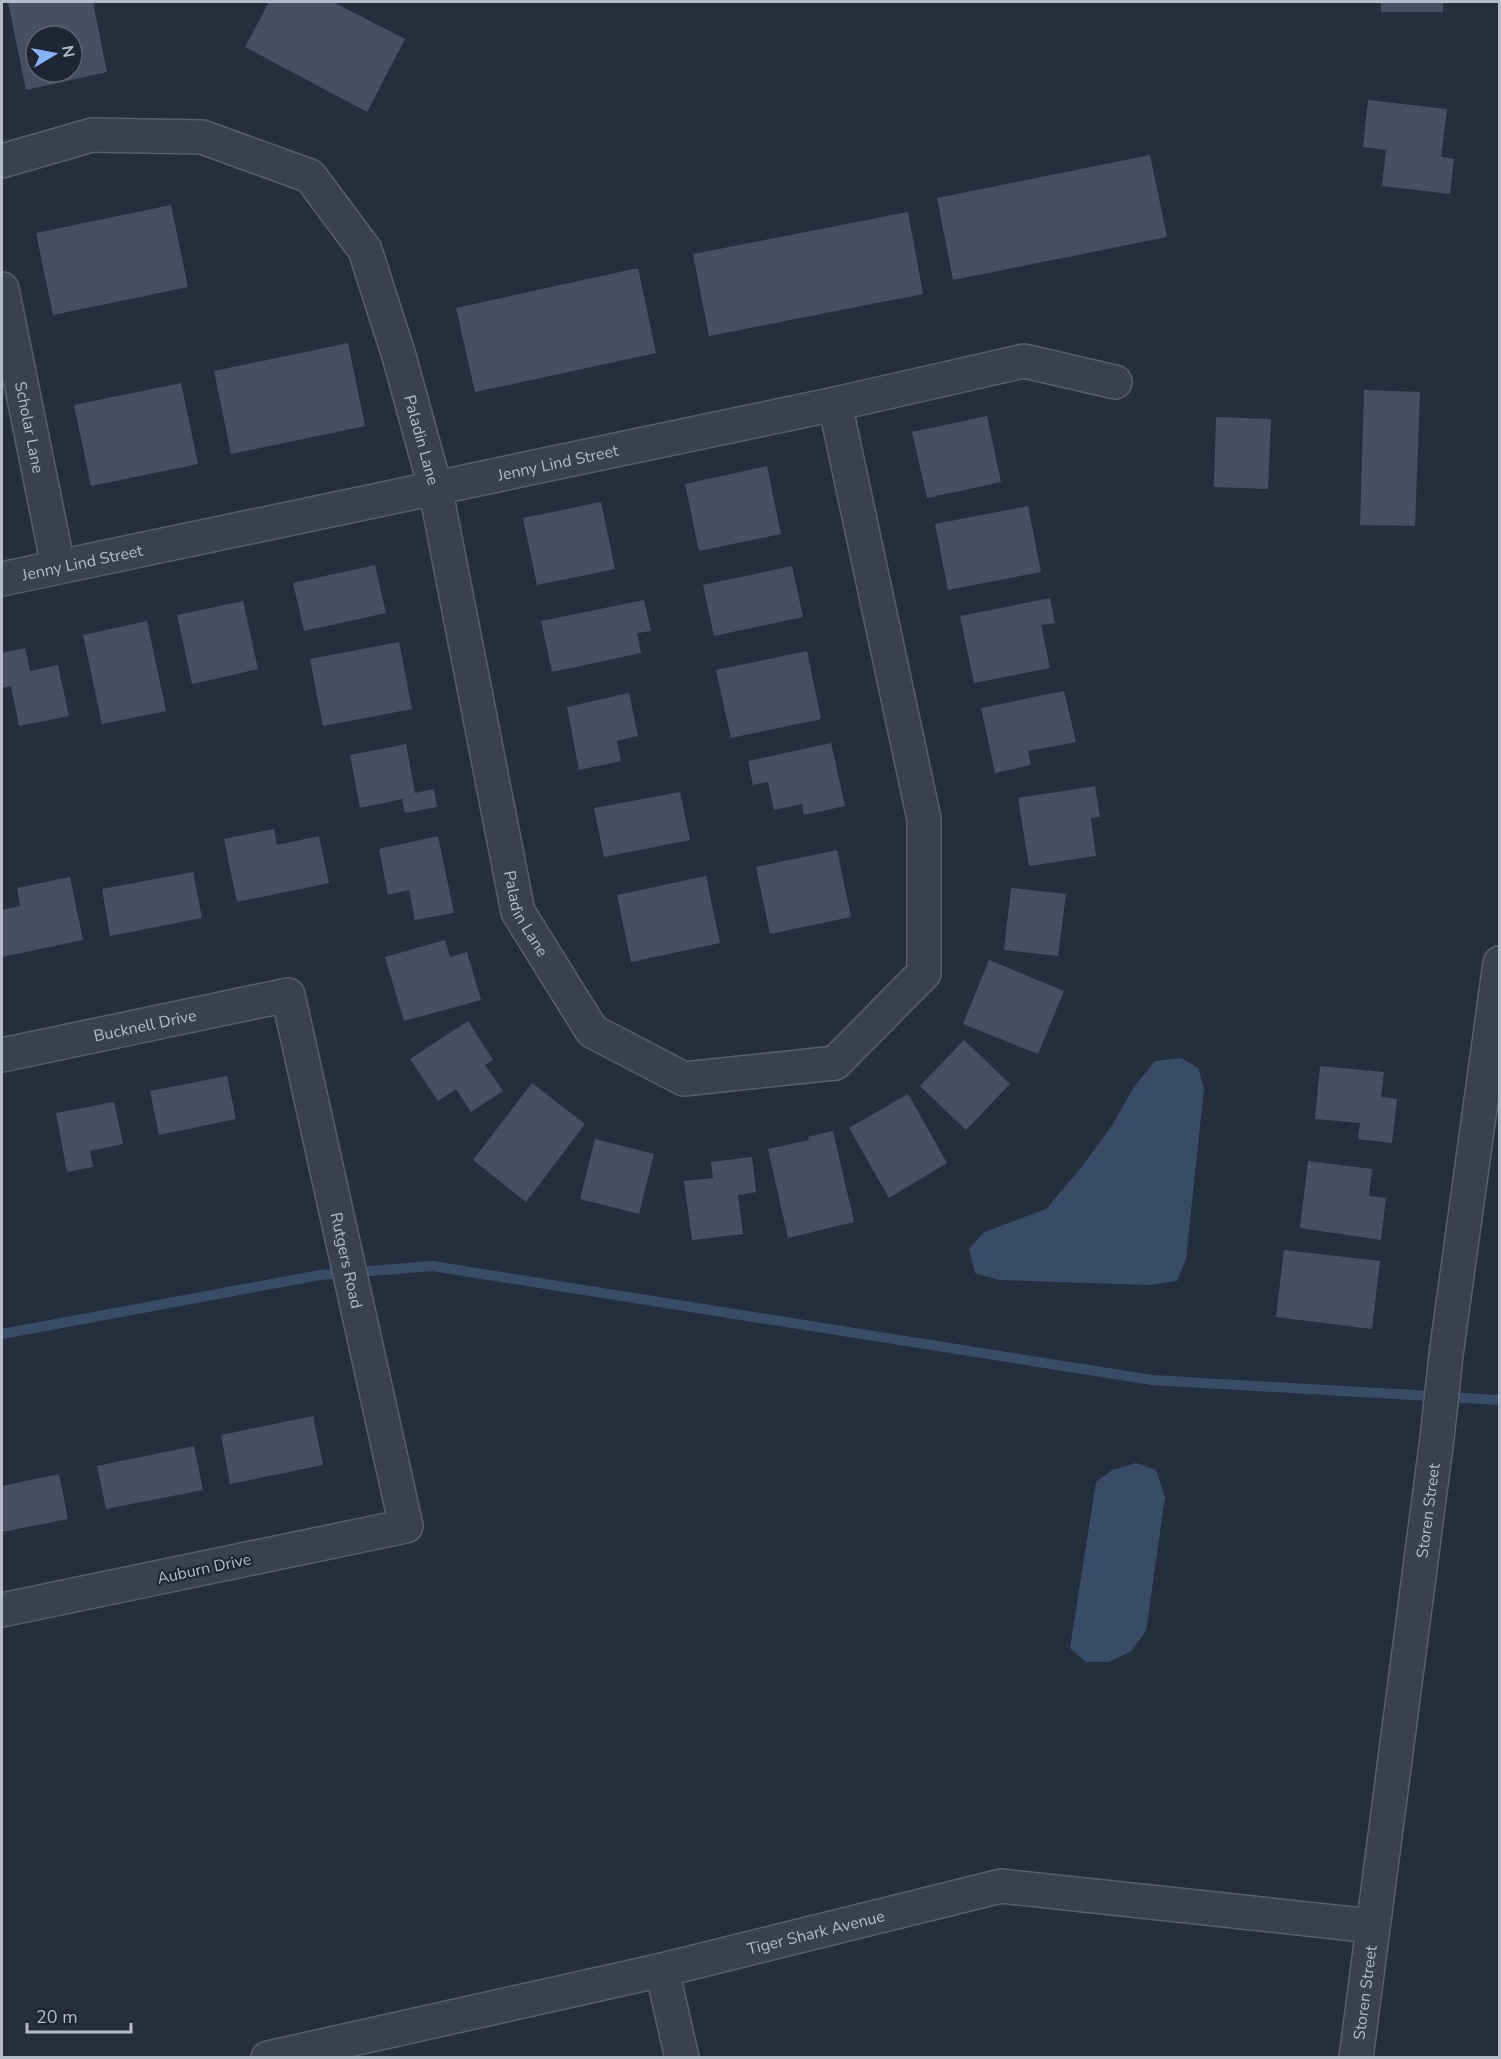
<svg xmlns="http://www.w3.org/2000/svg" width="1501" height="2059" font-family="'Nunito Sans',sans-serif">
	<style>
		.water { fill: #394c67 }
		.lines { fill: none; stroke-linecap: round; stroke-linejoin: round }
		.stream { stroke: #394c67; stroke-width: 10 }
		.building { fill: #455162; fill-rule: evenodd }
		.street-casing { stroke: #565f6c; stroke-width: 36 }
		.street { stroke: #38414e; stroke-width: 33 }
		.labels { text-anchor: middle; stroke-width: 4.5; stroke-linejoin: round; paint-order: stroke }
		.street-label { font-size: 16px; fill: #b4bcc9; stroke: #1d2633 }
	</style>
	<rect width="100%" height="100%" fill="#242f3e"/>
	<!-- water -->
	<path class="water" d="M1181 1058 1198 1068 1204 1088 1186 1259 1177 1281 1149 1285 999 1280 975 1273 969 1249 984 1232 1046 1209 1081 1168 1113 1124 1134 1087 1155 1061Z
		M1136 1463 1156 1470 1165 1497 1146 1631 1131 1651 1109 1662H1086L1070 1648 1096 1482 1112 1470Z"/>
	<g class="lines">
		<!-- stream -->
		<path class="stream" d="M2 1334 320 1275 432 1266 1152 1380 1500 1400"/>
	</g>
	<!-- building -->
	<path class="building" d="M8 2H93L107 72 26 90ZM36 36H72V72H36Z
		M269 2H333L405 39 367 112 245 47Z
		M1381 2H1443V12H1381Z
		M1368 100 1447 109 1441 157 1454 159 1450 194 1382 186 1386 150 1363 147Z
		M1150 155 1167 237 953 280 937 198Z
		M171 205 188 287 53 315 36 233Z
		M908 212 923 294 709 336 693 254Z
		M638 268 656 353 475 392 456 308Z
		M348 343 365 426 231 454 214 371Z
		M181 383 198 464 91 486 74 405Z
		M1364 390 1420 392 1415 526 1360 525Z
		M987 416 1001 482 927 498 912 432Z
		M1216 417 1271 419 1268 489 1214 487Z
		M767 466 781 534 699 551 685 484Z
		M601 502 615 569 537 585 523 518Z
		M1028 506 1041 572 948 590 935 524Z
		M375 565 386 613 304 631 293 583Z
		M792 566 803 617 714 636 703 585Z
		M1050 598 1055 623 1041 625 1050 668 974 683 960 616Z
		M644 600 651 631 637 633 641 653 552 672 541 621Z
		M243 601 258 669 192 684 177 615Z
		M147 621 166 711 102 724 83 635Z
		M399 642 412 709 323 726 310 659Z
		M25 648 30 671 58 665 69 716 19 726 11 686 2 688V653Z
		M807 651 821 719 731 738 716 670Z
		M1064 691 1076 742 1028 751 1031 765 995 773 981 708Z
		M629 693 638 736 617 741 621 761 579 770 567 707Z
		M831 743 845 806 804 815 802 804 774 810 768 782 753 785 748 761Z
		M406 744 415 793 434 789 437 807 405 813 402 799 360 808 350 755Z
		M1095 786 1100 817 1091 818 1096 856 1029 866 1018 798Z
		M680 792 690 840 604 857 594 808Z
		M274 829 277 845 319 836 329 883 237 902 224 839Z
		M438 836 454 913 415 920 409 890 388 895 379 849Z
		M837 850 851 917 770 934 756 867Z
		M193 872 202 918 110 936 102 889Z
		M706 876 720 943 631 962 617 895Z
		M70 877 83 940 2 957V910L20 906 17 888Z
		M1011 888 1066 894 1058 956 1004 950Z
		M445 940 450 957 467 952 481 1000 404 1021 385 957Z
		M989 960 1064 991 1038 1054 963 1024Z
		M468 1021 493 1060 485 1065 503 1091 471 1112 456 1089 438 1101 410 1059Z
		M964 1040 1010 1084 966 1130 920 1086Z
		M1320 1066 1384 1072 1381 1097 1397 1099 1392 1143 1358 1139 1360 1123 1315 1119Z
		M227 1076 236 1119 159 1135 150 1091Z
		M532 1083 585 1124 526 1202 473 1160Z
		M908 1094 947 1163 889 1198 849 1128Z
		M114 1102 123 1144 90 1151 93 1167 67 1172 56 1113Z
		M833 1131 854 1222 788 1238 768 1149 809 1140 808 1137Z
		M595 1139 654 1154 639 1214 580 1199Z
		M752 1157 756 1192 738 1195 743 1234 692 1240 684 1181 713 1178 711 1162Z
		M1308 1161 1372 1169 1369 1196 1386 1198 1381 1240 1300 1228Z
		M1284 1250 1380 1261 1372 1329 1276 1317Z
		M313 1416 323 1465 230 1484 221 1435Z
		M194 1446 203 1490 106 1509 97 1466Z
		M59 1474 68 1519 2 1532V1486Z"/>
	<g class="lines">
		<defs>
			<g id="street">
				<path id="s1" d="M2 161 92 135 202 137 310 176 365 250 399 356 435 487 518 912 592 1031 684 1079 835 1063 924 973V819L835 404"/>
				<path id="s2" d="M2 289 58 566"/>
				<path id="s3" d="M2 579 835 404 1024 361 1115 382"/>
				<path id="s4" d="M2 1055 288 995 406 1526 2 1610"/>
				<path d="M662 1970 682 2058"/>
				<path id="s5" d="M268 2058 662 1970 1001 1886 1372 1926"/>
				<path id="s6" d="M1356 2058 1437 1438 1446 1355 1500 963"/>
			</g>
		</defs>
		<!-- street casing -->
		<use href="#street" class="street-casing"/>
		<!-- street -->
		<use href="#street" class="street"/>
	</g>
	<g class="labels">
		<!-- street labels -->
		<g class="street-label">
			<text dy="6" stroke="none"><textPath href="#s2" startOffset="141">Scholar Lane</textPath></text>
			<text dy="6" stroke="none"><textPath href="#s1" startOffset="609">Paladin Lane</textPath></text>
			<text dy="6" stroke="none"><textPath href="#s3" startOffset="568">Jenny Lind Street</textPath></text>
			<text dy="6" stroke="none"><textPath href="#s3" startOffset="82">Jenny Lind Street</textPath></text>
			<text dy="6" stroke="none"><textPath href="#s1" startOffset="1095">Paladin Lane</textPath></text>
			<text dy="6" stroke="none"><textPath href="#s4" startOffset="146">Bucknell Drive</textPath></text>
			<text dy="6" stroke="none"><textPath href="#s4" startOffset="564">Rutgers Road</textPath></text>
			<text dy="6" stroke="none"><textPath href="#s6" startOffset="552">Storen Street</textPath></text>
			<text transform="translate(204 1568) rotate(-12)" y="6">Auburn Drive</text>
			<text dy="6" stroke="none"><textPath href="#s5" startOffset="562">Tiger Shark Avenue</textPath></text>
			<text dy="6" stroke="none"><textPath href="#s6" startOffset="66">Storen Street</textPath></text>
		</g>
	</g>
	<!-- border -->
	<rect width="1501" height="2059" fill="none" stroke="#b4bcc9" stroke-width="6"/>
	<!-- north arrow -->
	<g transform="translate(54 54) rotate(80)"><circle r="28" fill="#1d2633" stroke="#59626f" stroke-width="1.5"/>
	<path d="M0-4.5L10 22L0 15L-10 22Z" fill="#8ab4f8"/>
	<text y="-9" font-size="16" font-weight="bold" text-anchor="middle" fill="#b4bcc9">N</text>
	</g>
	<!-- scale -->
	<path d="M27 2023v9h104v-9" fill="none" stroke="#b4bcc9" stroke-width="3"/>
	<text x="36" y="2023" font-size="18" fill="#b4bcc9" stroke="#1d2633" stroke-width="4.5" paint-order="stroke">20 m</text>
</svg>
